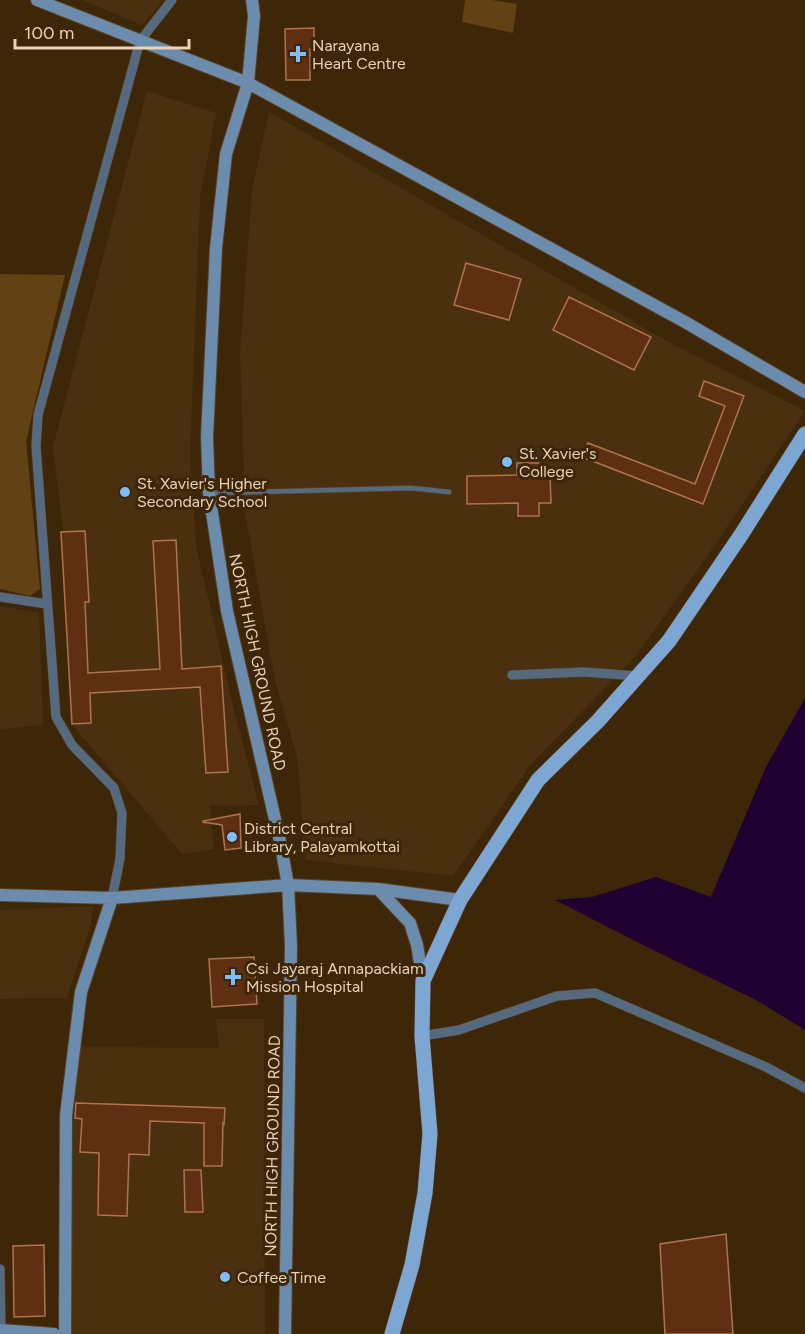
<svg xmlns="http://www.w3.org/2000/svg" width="805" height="1334" font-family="Figtree,sans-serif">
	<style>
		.built { fill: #4a300e }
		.green { fill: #624114 }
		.water { fill: #1f0031 }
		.building { fill: #5e2f10; stroke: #b0734f; stroke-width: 1.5 }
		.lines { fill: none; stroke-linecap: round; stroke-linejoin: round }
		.lane-casing { stroke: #5a4225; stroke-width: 6 }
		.street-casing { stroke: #5a4225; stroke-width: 10 }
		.secondary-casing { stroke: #5a4225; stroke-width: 14 }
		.primary-casing { stroke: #5a4225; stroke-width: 16 }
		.lane { stroke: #566a7f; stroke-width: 4.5 }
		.street { stroke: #566a7f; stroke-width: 9 }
		.secondary { stroke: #6c8cae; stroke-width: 12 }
		.primary { stroke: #7da6d2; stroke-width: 15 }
		.poi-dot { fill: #81bcfa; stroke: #3e2709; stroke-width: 2 }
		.labels { text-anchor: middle; stroke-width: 6; stroke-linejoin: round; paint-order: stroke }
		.poi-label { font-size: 16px; fill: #ead2b6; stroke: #3e2709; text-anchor: start }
		.street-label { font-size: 16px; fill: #ead2b6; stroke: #3e2709 }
	</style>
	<rect width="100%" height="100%" fill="#3e2709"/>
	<!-- built -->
	<path class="built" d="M82 0H164L142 25Z
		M147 91 216 113 200 197 190 454 196 546 233 706 259 805 210 806 214 849 182 854 74 727 63 530 53 447Z
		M269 112 667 341 805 411 710 552 635 657 531 764 453 876 306 860 297 756 275 681 245 512 240 352 252 190Z
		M0 606 39 613 43 725 0 729Z
		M93 906 90 928 67 998 0 999V910Z
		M216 1019H264L265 1334H71L69 1124 78 1047 219 1048Z"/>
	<!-- green -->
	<path class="green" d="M465 0H492L517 4 513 33 462 22Z
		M0 274 65 275 26 441 40 589 30 596 0 589Z"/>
	<!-- water -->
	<path class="water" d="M805 698V1030L758 1001 647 947 555 900 592 897 656 877 711 897 766 767Z"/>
	<!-- building -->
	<path class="building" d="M314 28V49H310V80H286L285 29Z
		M466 263 521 279 509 320 454 305Z
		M569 297 651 337 634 370 553 330Z
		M704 381 744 396 703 504 582 457 588 443 695 484 725 406 699 396Z
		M517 463H539V476H550L551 503H539V516H518V503L467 504V476L517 475Z
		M85 531 89 602H85L88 673 160 669 153 541 176 540 182 669 221 666 228 772 206 773 200 687 90 693 91 723 72 724 61 532Z
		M240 814 241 848 225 850 222 825 203 822V821Z
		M254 957 257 1004 212 1007 209 959Z
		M76 1103 225 1108 224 1124 223 1123 222 1166H204V1123L150 1121 149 1155 129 1154 127 1216 98 1215 99 1153 80 1152 82 1119 75 1118Z
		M184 1170H201L203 1212H185Z
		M726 1234 733 1334H665L660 1244Z
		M44 1245 45 1316 14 1317 13 1246Z"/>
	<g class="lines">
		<defs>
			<path id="lane" d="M212 493 411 488 449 492"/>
			<path id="street" d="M0 597 47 604
				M512 675 584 672 638 676
				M112 898 120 859 122 813 114 788 72 745 56 717 36 446 38 415 140 41 172 0
				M422 1036 459 1030 557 996 595 993 766 1067 805 1088
				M0 1269 1 1330"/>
			<path id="secondary" d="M37 0 248 83 685 322 805 392
				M252 0 254 16 248 83 226 154 216 248 207 437 209 493 227 611 280 841 288 885 291 946 285 1334
				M378 889 410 923 417 945 423 981
				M0 895 112 898 288 885 378 889 460 900
				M0 1330 54 1334
				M65 1334 66 1115 81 992 112 898"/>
			<path id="primary" d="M392 1334 412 1265 425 1193 430 1134 422 1036 423 981 460 900 538 780 598 721 669 641 741 535 805 434"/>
		</defs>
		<!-- lane casing -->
		<use href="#lane" class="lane-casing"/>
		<!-- street casing -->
		<use href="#street" class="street-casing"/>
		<!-- secondary casing -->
		<use href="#secondary" class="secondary-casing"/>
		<!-- primary casing -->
		<use href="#primary" class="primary-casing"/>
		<!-- lane -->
		<use href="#lane" class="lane"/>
		<!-- street -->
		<use href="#street" class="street"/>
		<!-- secondary -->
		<use href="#secondary" class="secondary"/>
		<!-- primary -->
		<use href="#primary" class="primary"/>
	</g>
	<!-- markers -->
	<g class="poi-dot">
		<path d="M295 45h6v6h6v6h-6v6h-6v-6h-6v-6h6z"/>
		<circle cx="507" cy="462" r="6"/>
		<circle cx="125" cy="492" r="6"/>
		<circle cx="232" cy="837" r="6"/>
		<path d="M230 968h6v6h6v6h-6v6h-6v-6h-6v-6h6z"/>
		<circle cx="225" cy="1277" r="6"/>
	</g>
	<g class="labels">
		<!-- poi labels -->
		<g class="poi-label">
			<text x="312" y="51">Narayana<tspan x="312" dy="18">Heart Centre</tspan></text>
			<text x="519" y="459">St. Xavier's<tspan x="519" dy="18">College</tspan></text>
			<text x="137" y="489">St. Xavier's Higher<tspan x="137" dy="18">Secondary School</tspan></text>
			<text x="244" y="834">District Central<tspan x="244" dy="18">Library, Palayamkottai</tspan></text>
			<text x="246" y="974">Csi Jayaraj Annapackiam<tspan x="246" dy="18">Mission Hospital</tspan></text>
			<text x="237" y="1283">Coffee Time</text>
		</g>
		<!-- street labels -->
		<g class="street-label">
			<text transform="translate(258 662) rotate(78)" y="6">NORTH HIGH GROUND ROAD</text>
			<text transform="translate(272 1146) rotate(-89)" y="6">NORTH HIGH GROUND ROAD</text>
		</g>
	</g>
	<!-- scale -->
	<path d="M15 39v9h174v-9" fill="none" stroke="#ead2b6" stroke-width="3"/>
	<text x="24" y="39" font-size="18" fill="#ead2b6" stroke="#3e2709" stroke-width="4.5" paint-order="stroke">100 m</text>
</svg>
